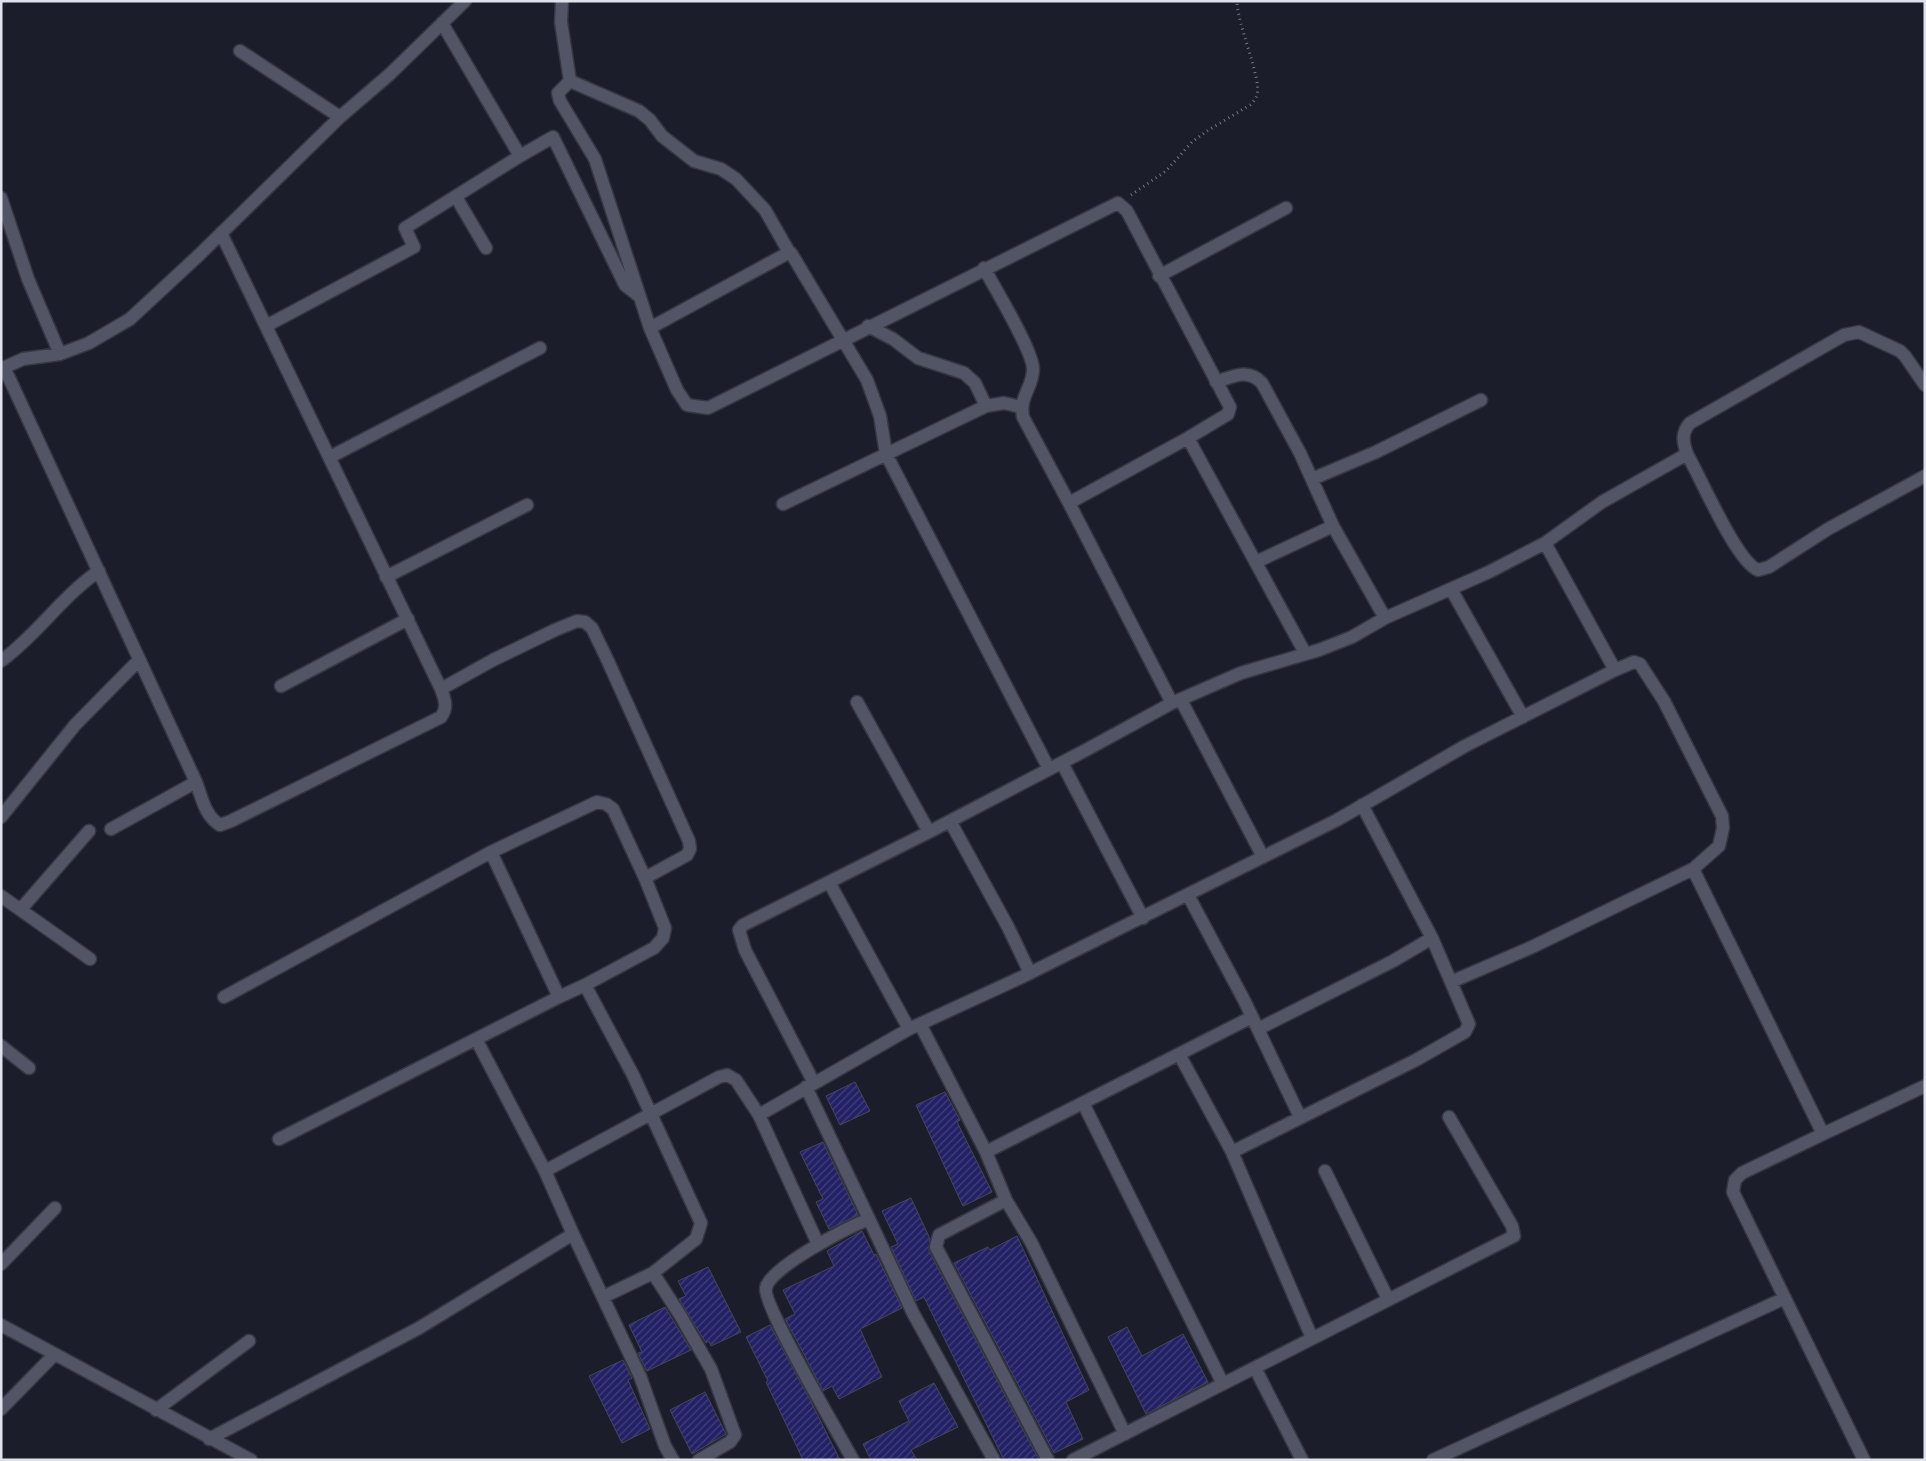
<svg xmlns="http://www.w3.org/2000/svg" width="1926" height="1461" font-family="Manrope,sans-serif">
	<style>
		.building { fill: url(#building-hatch); stroke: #454757 }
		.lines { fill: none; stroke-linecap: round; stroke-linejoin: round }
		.minor-casing { stroke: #363743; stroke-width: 15 }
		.path { stroke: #767885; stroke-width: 3; stroke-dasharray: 1 4; stroke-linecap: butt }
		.minor { stroke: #525566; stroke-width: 12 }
	</style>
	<defs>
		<pattern id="building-hatch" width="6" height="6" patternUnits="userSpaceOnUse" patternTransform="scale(1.25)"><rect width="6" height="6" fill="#222165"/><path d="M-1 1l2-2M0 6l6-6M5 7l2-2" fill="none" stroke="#42417b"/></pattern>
	</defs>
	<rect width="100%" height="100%" fill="#1b1d2b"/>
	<!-- building -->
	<path class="building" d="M855 1082 870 1111 840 1125 826 1096Z
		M945 1092 960 1120 957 1122 992 1192 963 1206 916 1105Z
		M823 1142 858 1215 829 1229 816 1202 823 1199 800 1152Z
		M911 1198 930 1239 929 1251 1039 1460H1004L924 1297 916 1301 891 1247 898 1244 882 1211Z
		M862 1231 874 1255 876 1254 902 1308 860 1329 882 1377 839 1399 832 1386 823 1391 796 1339 785 1319 795 1314 783 1290 834 1266 827 1251Z
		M1017 1236 1089 1390 1066 1402 1083 1439 1054 1453 954 1263 988 1247 990 1250Z
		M708 1267 741 1332 711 1346 709 1341 706 1343 679 1299 686 1296 678 1281Z
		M665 1307 691 1350 647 1371 638 1353 642 1352 629 1325Z
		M770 1325 809 1398 840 1460H803L797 1447 766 1382 768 1381 746 1337Z
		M1127 1327 1142 1356 1183 1334 1208 1382 1146 1414 1108 1337Z
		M623 1360 632 1378 628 1380 650 1429 622 1443 589 1376Z
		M934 1383 958 1427 911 1450 917 1460H871L863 1444 909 1421 899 1401Z
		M705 1392 726 1434 692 1454 670 1410Z"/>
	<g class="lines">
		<defs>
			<path id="minor" d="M562 1 561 22 570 81
				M442 23 520 156 553 137 625 285 639 296
				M240 51 340 117
				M456 197 486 248
				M1 198 28 279 60 354
				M789 252 765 210 736 179 721 169 694 161 662 136 650 120 639 111 570 81 558 93 560 101 595 159 650 328 677 390 687 405 708 408 1118 203 1127 211 1230 407 1228 414 1188 438
				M984 268C995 288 1033 351 1033 369 1033 388 1019 396 1023 417L1069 503
				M1159 276 1286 208
				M266 326 414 247 405 228 520 156
				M868 326 893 339 918 358 964 373 975 383 986 406 1004 403 1021 407
				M650 328 788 253H791L867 380 880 416 886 454 1049 769
				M4 367 196 782C202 798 205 816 220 825L231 821 441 717C448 707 445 700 441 689L221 233
				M1 369 23 359 60 354 89 343 130 319 199 255 340 117 390 74 465 1
				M1216 382C1234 376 1248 368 1262 383L1300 453 1333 526 1385 618
				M1687 454C1683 442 1681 433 1690 423L1844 335 1859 332 1900 351 1905 356 1925 385
				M330 457 540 348
				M1312 479 1376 452 1481 400
				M783 504 986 406
				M1545 543 1615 670
				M1256 562 1333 526
				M386 577 527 505
				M1451 589 1523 717
				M1 661C37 635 62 596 99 571
				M281 686 408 619
				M441 689 493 660 555 630 577 621 585 622 592 628 607 659 689 841 690 849 687 855 645 878 665 928 663 938 654 948 585 985 633 1075 701 1223 696 1239 653 1273
				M1181 700 1263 857
				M857 702 929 832 1086 750 1172 703 1241 673 1319 650 1352 637 1385 618 1489 572 1545 543 1602 502 1687 454C1701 478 1736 561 1758 570L1769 567 1828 529 1925 476
				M1172 703 1069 503 1188 438 1305 653
				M1062 763 1143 918
				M1362 805 1432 938 1451 982
				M1 817 75 725 139 660
				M950 821 1008 927 1030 973
				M111 829 196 782
				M1693 869 1823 1134 1742 1173 1735 1180 1733 1192 1864 1460
				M829 882 909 1029
				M1188 895 1244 1000 1300 1117
				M1 896 90 959
				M21 909 89 831
				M585 985 559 997 491 852 597 802 606 804 613 809 645 878
				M224 997 491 852
				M920 1024 986 1152 1252 1017
				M1258 1029 1393 961 1432 938
				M1 1046 29 1068
				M1179 1054 1232 1152
				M814 1083 745 950 739 930 743 925 929 832
				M806 1087 869 1219
				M1083 1103 1223 1384
				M759 1115 818 1244
				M1823 1134 1925 1086
				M279 1139 476 1039
				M986 1152 1006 1200 1031 1242 1125 1434
				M545 1171 476 1039 559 997
				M1325 1171 1388 1299
				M1006 1200 939 1235 936 1247 1048 1460
				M573 1234 640 1376 665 1446 673 1460
				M1 1264 55 1208
				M603 1297 653 1273 680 1315 711 1369 735 1435 730 1442 699 1460
				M1 1325 251 1460
				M1255 1368 1302 1460
				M1 1409 54 1355
				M156 1410 249 1341
				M209 1439 419 1328 573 1234 545 1171 719 1077 727 1075 736 1080 759 1115 909 1029 1022 977 1337 820 1465 746 1615 670 1634 662 1640 664 1664 701 1722 816 1723 828 1719 846 1693 869 1532 947 1451 982 1469 1024 1465 1032 1416 1060 1232 1152 1312 1338
				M853 1460C840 1436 762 1304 766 1288 770 1267 849 1227 869 1219L913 1313 994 1460
				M1073 1460 1514 1236 1512 1226 1449 1117
				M1433 1460 1785 1298"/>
		</defs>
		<!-- minor casing -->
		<use href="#minor" class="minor-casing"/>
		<!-- path -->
		<path class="path" d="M1131 195 1166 171 1192 142 1207 131 1250 105C1253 102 1256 99 1257 95 1262 79 1237 24 1237 1"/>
		<!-- minor -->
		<use href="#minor" class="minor"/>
	</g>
	<!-- border -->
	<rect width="1926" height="1461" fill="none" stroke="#dfe1eb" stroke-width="5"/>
</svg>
